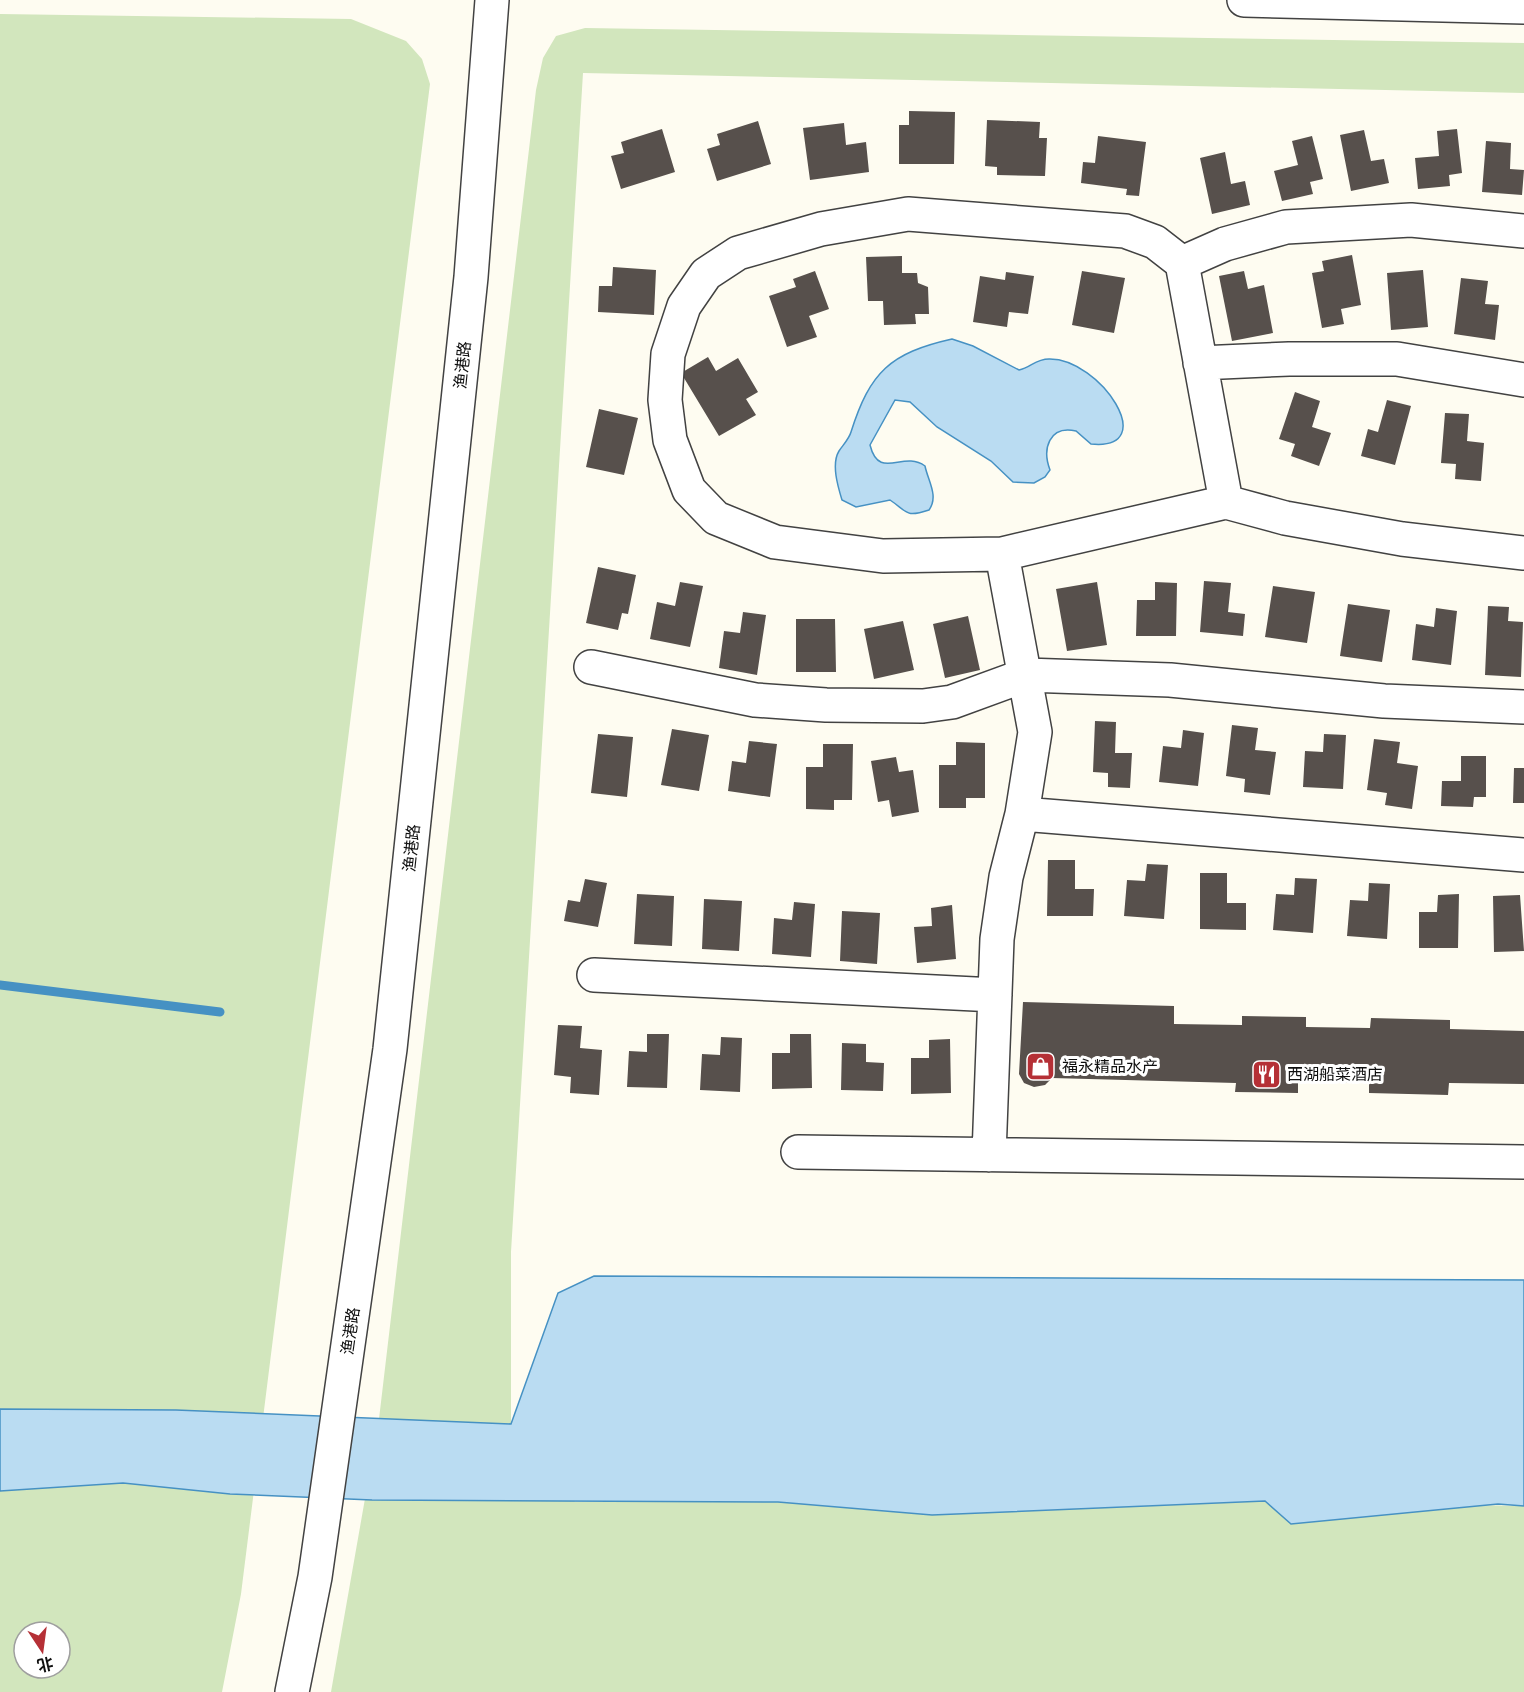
<svg xmlns="http://www.w3.org/2000/svg" width="1524" height="1692" font-family="Georgia,'Noto Sans SC',serif">
	<style>
		.green { fill: #d2e6bd; fill-rule: evenodd }
		.water { fill: #badcf2; stroke: #4691c3; stroke-width: 1.5 }
		.lines { fill: none; stroke-linecap: round; stroke-linejoin: round }
		.stream { stroke: #4691c3; stroke-width: 9 }
		.building { fill: #57504c }
		.minor-casing { stroke: #424242; stroke-width: 36 }
		.minor { stroke: #fff; stroke-width: 33 }
		.labels { text-anchor: middle; stroke-width: 6; stroke-linejoin: round; paint-order: stroke }
		.street-label { font-size: 16px; fill: #0f0f0f; stroke: #fff }
		.poi-label { font-size: 16px; fill: #0f0f0f; stroke: #fff; text-anchor: start }
	</style>
	<rect width="100%" height="100%" fill="#fefcf1"/>
	<!-- green -->
	<path class="green" d="M0 14 351 19 406 41 422 59 430 84 241 1594 222 1692H0ZM24 1632H60V1668H24Z
		M585 28 1524 43V93L583 73 511 1252V1424L575 1502H778L932 1515 1265 1501 1524 1506V1692H331L379 1419 536 90 543 58 556 36Z"/>
	<!-- water -->
	<path class="water" d="M952 339 973 346 1019 370C1031 367 1036 359 1049 359 1100 358 1162 451 1091 444L1076 431C1049 425 1042 449 1050 470L1045 477 1034 483 1013 482 991 461 937 427 910 402 895 400 870 445C879 481 903 450 925 466 928 481 939 496 929 510 905 518 908 512 890 500L856 507 842 500C838 487 831 464 839 451 843 445 849 439 851 432 870 372 890 353 952 339Z
		M594 1276 1524 1280V1506L1498 1504 1291 1524 1265 1501 932 1515 778 1502 372 1500 230 1494 123 1483 0 1491V1409L176 1410 511 1424 558 1293Z"/>
	<g class="lines">
		<!-- stream -->
		<path class="stream" d="M0 985 220 1012"/>
	</g>
	<!-- building -->
	<path class="building" d="M909 111 955 112 954 164H899V125H909Z
		M987 120 1040 122 1039 138H1047L1045 176 997 175V167L985 166Z
		M758 121 771 164 717 181 707 149 720 145 717 134Z
		M844 123 846 145 866 142 869 172 810 180 803 128Z
		M662 129 675 172 621 189 611 156 624 153 621 142Z
		M1457 129 1462 173 1449 175 1450 186 1418 189 1415 158 1439 156 1437 131Z
		M1364 130 1371 161 1384 159 1389 183 1351 191 1340 135Z
		M1098 136 1146 142 1139 196 1126 195 1127 189 1081 183 1083 162 1095 163Z
		M1312 136 1323 179 1310 182 1313 194 1282 201 1274 171 1298 165 1292 141Z
		M1486 141 1511 143 1510 169 1524 170 1522 195 1482 192Z
		M1225 152 1231 184 1245 181 1250 205 1212 214 1200 158Z
		M1352 255 1361 305 1341 309 1344 324 1322 328 1312 273 1324 271 1322 261Z
		M902 256V273H917L918 283 928 287 929 314H915L916 324 884 325 883 301H868L866 257Z
		M613 267 656 270 654 315 598 312 599 286H612Z
		M1423 270 1428 327 1391 330 1387 273Z
		M815 271 829 309 809 316 817 337 787 347 769 296 796 287 793 279Z
		M1082 271 1125 278 1114 333 1072 325Z
		M1244 271 1248 289 1264 285 1273 333 1232 341 1219 276Z
		M1006 272 1034 276 1028 314 1009 312 1007 327 973 322 980 276 1005 280Z
		M1461 278 1488 281 1485 304 1499 305 1495 340 1454 334Z
		M708 357 716 371 738 358 758 392 746 399 756 415 719 436 681 373Z
		M1295 392 1320 401 1312 427 1331 433 1319 466 1291 456 1295 444 1279 439Z
		M1387 400 1411 406 1395 465 1361 456 1368 429 1378 432Z
		M599 409 638 418 624 475 586 467Z
		M1445 413 1469 414 1467 441 1484 443 1481 481 1455 479 1456 464 1441 463Z
		M598 567 636 575 628 614 622 613 618 630 586 623Z
		M1204 581 1231 583 1228 612 1245 614 1243 636 1200 632Z
		M680 582 703 586 690 647 650 639 657 602 675 606Z
		M1097 582 1107 645 1067 651 1056 589Z
		M1155 582 1177 583 1176 636H1136L1137 600H1155Z
		M1273 586 1315 592 1307 643 1265 637Z
		M1348 604 1390 610 1382 662 1340 656Z
		M1488 606 1509 607 1508 621 1523 622 1521 677 1485 675Z
		M1436 608 1457 611 1451 665 1412 660 1416 624 1434 627Z
		M743 612 766 615 757 675 719 668 724 631 740 633Z
		M968 616 980 670 945 678 933 624Z
		M796 619H835L836 672H796Z
		M903 621 914 670 874 679 864 629Z
		M1095 721 1116 722 1115 753H1132L1130 788 1108 787V773L1093 772Z
		M1232 725 1258 728 1255 750 1276 752 1270 795 1244 792 1245 779 1226 776Z
		M672 729 709 735 699 791 661 785Z
		M1183 730 1204 733 1198 786 1159 782 1163 746 1181 748Z
		M598 734 633 737 627 797 591 793Z
		M1324 734 1346 735 1343 789 1303 787 1305 751 1323 752Z
		M1374 739 1400 742 1397 763 1418 766 1412 809 1385 805 1387 793 1367 790Z
		M749 741 777 744 770 797 728 791 732 761 746 763Z
		M956 742 985 743V798H966V808H939V765H956Z
		M823 744H853L852 800H834V810L806 809V767H823Z
		M1461 756H1486V797H1474L1473 807 1441 806 1442 781H1461Z
		M896 757 899 772 913 770 919 812 892 817 889 800 878 802 871 761Z
		M1514 768H1524V803H1513Z
		M1048 860H1075V889H1094L1093 916H1047Z
		M1147 864 1168 865 1164 919 1124 916 1127 880 1145 881Z
		M1200 873H1227V903H1246V930L1200 929Z
		M1295 878 1317 879 1313 933 1273 930 1276 894 1294 895Z
		M585 879 607 883 598 927 564 921 568 900 580 902Z
		M1369 883 1390 884 1387 939 1347 936 1350 900 1368 901Z
		M637 894 674 896 672 946 634 944Z
		M1459 894 1458 948H1419V912H1437L1438 895Z
		M1520 895 1524 951 1494 952 1493 896Z
		M704 899 742 901 739 951 702 949Z
		M794 902 815 904 811 957 772 954 774 918 792 920Z
		M952 905 956 959 917 963 914 927 932 926 931 908Z
		M842 911 880 913 877 964 840 961Z
		M1023 1002 1174 1006V1024L1242 1025V1016L1306 1017V1027L1370 1028 1371 1018 1450 1020V1029L1524 1031V1084L1449 1083 1448 1095 1369 1093V1083L1298 1081V1093L1235 1092 1236 1083 1052 1078 1045 1085 1034 1087 1024 1083 1019 1074Z
		M558 1025 582 1026 580 1048 602 1050 599 1095 570 1093 571 1077 554 1075Z
		M647 1034H669L667 1088 627 1087 629 1051 647 1052Z
		M790 1034H811L812 1088 772 1089V1053H790Z
		M721 1037 742 1038 740 1092 700 1090 702 1054 720 1055Z
		M950 1039 951 1093 911 1094V1058H929V1040Z
		M842 1043 866 1044V1062L884 1063 883 1091 841 1090Z"/>
	<g class="lines">
		<defs>
			<path id="minor" d="M1244 0 1524 7
				M1182 263 1225 244 1286 227 1411 220 1524 231
				M1200 363 1289 359H1397L1524 380
				M1226 502 1182 263 1155 242 1125 231 908 214 821 229 738 253 706 274 684 306 668 354 665 400 670 440 689 490 716 518 775 542 883 556 1002 554 1226 502 1285 518 1402 539 1524 553
				M591 667 755 700 826 705 923 706 952 702 1026 675 1170 680 1384 701 1524 707
				M1022 814 1524 855
				M594 975 995 995
				M798 1152 1524 1162
				M989 1155 997 939 1006 877 1022 814 1035 732 1002 554
				M292 1692 315 1577 390 1049 471 277 492 0"/>
		</defs>
		<!-- minor casing -->
		<use href="#minor" class="minor-casing"/>
		<!-- minor -->
		<use href="#minor" class="minor"/>
	</g>
	<!-- icons -->
	<defs>
		<symbol id="shop-square" viewBox="-11 -11 22 22"><rect x="-9" y="-9" width="18" height="18" rx="4" fill="#b53036" stroke="#fff"/><path d="M-5-2.5h2.3a2.7 3.5 0 0 1 5.4 0H5L5.5 6h-11ZM-1.5-2.5h3a1.5 2.3 0 0 0-3 0Z" fill="#fff"/></symbol>
		<symbol id="restaurant-square" viewBox="-11 -11 22 22"><rect x="-9" y="-9" width="18" height="18" rx="4" fill="#b53036" stroke="#fff"/><path d="M-5-6h1v4h1v-4h1v4h1v-4h1v5L-1.5 .5V6h-2V.5L-5-1ZM5-6V6H3V1.5H1.5Q1.5-4 5-6Z" fill="#fff"/></symbol>
	</defs>
	<g fill-rule="evenodd">
		<use href="#shop-square" x="1024" y="1050" width="33" height="33"/>
		<use href="#restaurant-square" x="1250" y="1058" width="33" height="33"/>
	</g>
	<g class="labels">
		<!-- street labels -->
		<g class="street-label">
			<text transform="translate(462 365) rotate(-84)" y="6">渔港路</text>
			<text transform="translate(411 848) rotate(-84)" y="6">渔港路</text>
			<text transform="translate(350 1331) rotate(-82)" y="6">渔港路</text>
		</g>
		<!-- poi labels -->
		<g class="poi-label">
			<text x="1062" y="1072">福永精品水产</text>
			<text x="1287" y="1080">西湖船菜酒店</text>
		</g>
	</g>
	<!-- north arrow -->
	<g transform="translate(42 1650) rotate(167)"><circle r="28" fill="#ffffff" stroke="#9f9f9f" stroke-width="1.5"/>
	<path d="M0-4.5L10 22L0 15L-10 22Z" fill="#b53036"/>
	<text y="-9" font-size="16" font-weight="bold" text-anchor="middle" fill="#0f0f0f">北</text>
	</g>
</svg>
